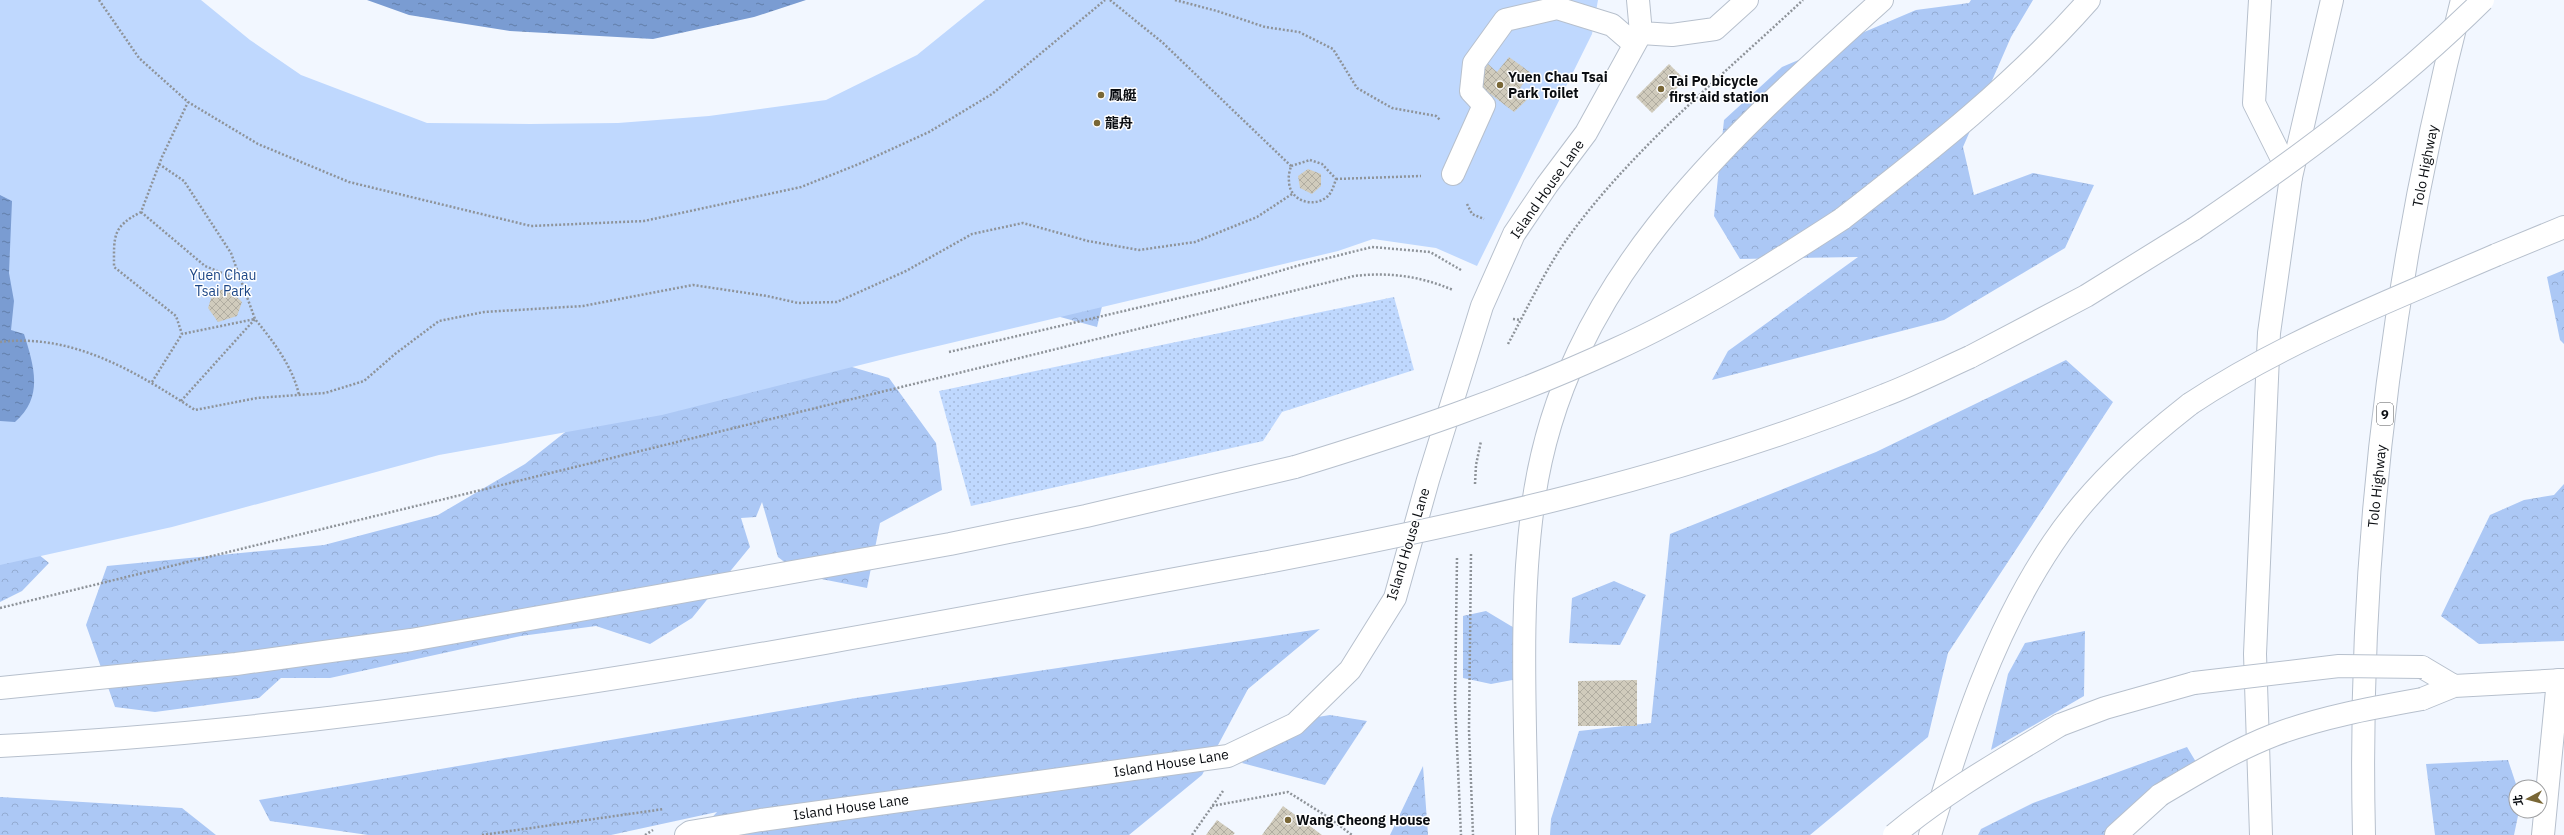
<svg xmlns="http://www.w3.org/2000/svg" width="2564" height="835" font-family="'IBM Plex Sans','Noto Sans TC',sans-serif">
	<style>
		.grass { fill: url(#grass-dots) }
		.forest { fill: url(#forest-crowns) }
		.park { fill: #bfd8fe }
		.water { fill: url(#water-ripples) }
		.building { fill: url(#building-cross-hatch) }
		.lines { fill: none; stroke-linecap: round; stroke-linejoin: round }
		.minor-casing { stroke: #b7c0cd; stroke-width: 24 }
		.major-casing { stroke: #b7c0cd; stroke-width: 24 }
		.highway-casing { stroke: #b7c0cd; stroke-width: 24 }
		.path { stroke: #8e9399; stroke-width: 2.5; stroke-dasharray: 2 2; stroke-linecap: butt }
		.minor { stroke: #fff; stroke-width: 22 }
		.major { stroke: #fff; stroke-width: 22 }
		.highway { stroke: #fff; stroke-width: 22 }
		.major-bridge-casing { stroke: #b7c0cd; stroke-width: 24; stroke-linecap: butt }
		.highway-bridge-casing { stroke: #b7c0cd; stroke-width: 24; stroke-linecap: butt }
		.major-bridge { stroke: #fff; stroke-width: 22 }
		.highway-bridge { stroke: #fff; stroke-width: 22 }
		.poi-dot { fill: #796736; stroke: #fff; stroke-width: 1.5 }
		.labels { text-anchor: middle; stroke-width: 3; stroke-linejoin: round; paint-order: stroke }
		.shield { fill: #fff; stroke: #545658; stroke-width: 1 }
		.shield-label { font-size: 13px; font-weight: bold; fill: #0a0d11 }
		.poi-label { font-size: 14px; font-weight: bold; fill: #0a0d11; stroke: #fff; text-anchor: start }
		.street-label { font-size: 14px; fill: #0a0d11; stroke: #fff }
		.park-label { font-size: 14px; fill: #1c4686; stroke: #fff }
	</style>
	<defs>
		<pattern id="grass-dots" width="8" height="8" patternUnits="userSpaceOnUse"><rect width="8" height="8" fill="#bfd8fe"/><path d="M2 2h.1M6 6h.1" fill="none" stroke="#a3b8d9" stroke-width="1.8" stroke-linecap="round"/></pattern>
		<pattern id="forest-crowns" width="20" height="18" patternUnits="userSpaceOnUse"><rect width="20" height="18" fill="#acc8f5"/><path d="M2 6a3 3 0 1 1 6 0M12 15a3 3 0 1 1 6 0" fill="none" stroke="#93abd1"/></pattern>
		<pattern id="water-ripples" width="26" height="14" patternUnits="userSpaceOnUse"><rect width="26" height="14" fill="#7a9cd2"/><path d="M2 4q2-2 4 0t4 0M15 11q2-2 4 0t4 0" fill="none" stroke="#627ea9"/></pattern>
		<pattern id="building-cross-hatch" width="8" height="8" patternUnits="userSpaceOnUse"><rect width="8" height="8" fill="#d0cbbc"/><path d="M0 0l8 8M0 8l8-8" fill="none" stroke="#b1ada1"/></pattern>
	</defs>
	<rect width="100%" height="100%" fill="#f2f7ff"/>
	<!-- grass -->
	<path class="grass" d="M1394 297 1414 370 1282 412 1263 441 971 506 939 391Z"/>
	<!-- forest -->
	<path class="forest" d="M1971 0H2033L2011 37 1963 147 1974 195 2033 173 2094 185 2065 248 1944 320 1712 380 1728 351 1858 257 1740 259 1714 216 1724 120 1782 67 1916 10 1969 3Z
		M2564 270V344L2560 340 2547 277Z
		M1106 290 1097 327 1027 308Z
		M805 353 889 378 936 443 942 490 880 523 867 588 801 575 778 557 762 502 756 517 741 518 750 547 692 618 650 644 596 626 521 636 330 678H281L259 698 155 712 115 707 86 625 107 566 324 545 438 515 525 464 603 402Z
		M2066 360 2113 402 1948 653 1928 737 1810 835H1550L1551 819 1579 731 1651 723 1670 534 1876 452Z
		M2564 484V641L2479 644 2441 616 2490 515 2524 500 2554 495Z
		M32 549 49 563 22 591 0 602V554Z
		M1614 581 1646 595 1620 645 1569 643 1572 598Z
		M1486 611 1521 632 1523 678 1491 684 1463 678V616Z
		M1320 629 1248 689 1202 775 1129 835H696L717 812 611 835H368L270 821 259 800 856 698Z
		M2085 631 2084 696 1991 750 2008 674 2025 643Z
		M1330 715 1367 721 1325 785 1242 763 1269 725Z
		M2187 747 2196 762 2112 835H1978L1981 829 2033 803Z
		M2508 760 2517 787 2516 811H2519L2514 835H2435L2426 764Z
		M1423 766 1428 835H1390Z
		M0 797 182 808 216 835H0Z"/>
	<!-- park -->
	<path class="park" d="M0 0H201L250 40 301 75 427 123 530 124 618 123 709 116 826 100 917 55 985 0H1598L1592 34 1477 266 1436 248 1373 239 1338 251 900 355 662 415 439 455 172 527 0 565Z"/>
	<!-- water -->
	<path class="water" d="M367 0H806L754 17 653 39 510 31 409 15Z
		M0 195 12 201 9 273 14 301 11 330 24 334C34 366 44 397 15 422L0 421Z"/>
	<!-- building -->
	<path class="building" d="M1509 57 1531 73 1520 88 1531 96 1514 112 1476 83 1488 64 1497 72Z
		M1669 64 1685 80 1652 113 1636 97Z
		M1308 169 1321 174V186L1312 194 1300 188 1298 176Z
		M228 288 242 302 237 316 218 322 208 308 213 292Z
		M1637 680V726H1578V681Z
		M1283 806 1322 835H1262Z
		M1217 820 1235 833 1233 835H1206Z"/>
	<g class="lines">
		<defs>
			<path id="minor" d="M2260 0 2254 103 2291 177
				M1641 33 1672 35 1715 29 1747 0
				M1453 174 1484 105 1471 91 1474 63 1505 20 1557 8 1612 25 1634 44
				M686 835 690 832 761 820 1228 756 1295 724 1350 670 1395 598 1428 480 1482 306 1514 234 1547 185 1586 133 1641 33 1638 0"/>
			<path id="major" d="M2422 667 2454 686
				M2422 699 2454 686 2564 680
				M2060 725 2105 708 2194 683
				M2116 835 2160 795"/>
			<path id="highway" d="M1842 219C1931 150 2015 84 2089 0
				M2496 255 2564 227
				M1970 357 2086 296 2194 229
				M0 688 236 664 411 640 950 544 1086 516 1295 467
				M0 746C426 725 844 639 1262 563
				M1527 835C1526 723 1518 609 1534 498 1566 280 1727 140 1882 0
				M1930 835C1961 733 1993 632 2053 543 2090 488 2139 444 2190 404
				M2261 835 2255 654 2269 333 2291 177 2332 0
				M2364 835C2357 554 2392 272 2462 0
				M2543 835 2558 680"/>
		</defs>
		<!-- minor casing -->
		<use href="#minor" class="minor-casing"/>
		<!-- major casing -->
		<use href="#major" class="major-casing"/>
		<!-- highway casing -->
		<use href="#highway" class="highway-casing"/>
		<!-- path -->
		<path class="path" d="M99 0 139 58 188 102 258 144 349 182 531 226 644 221 801 187 859 164 929 132 992 94 1105 0
			M1110 0 1163 43 1291 166
			M1175 0 1217 11 1265 27 1299 32 1333 49 1357 88 1392 108 1436 116 1440 120
			M1310 160 1322 164 1336 179C1334 185 1332 192 1328 196 1314 209 1289 201 1289 181 1288 176 1290 170 1291 166Z
			M159 164 184 181 231 253 255 319 182 334
			M1336 179 1421 176
			M1467 204 1472 214 1484 219
			M141 212 205 266 241 281
			M1513 319 1521 320
			M0 342C73 333 136 372 195 410L257 398 325 393 364 381 395 354 439 321 484 312 583 306 693 285 767 296 798 303 837 302 906 271 972 234 1023 223 1088 241 1139 250 1195 242 1257 217 1292 194
			M1508 344C1527 309 1544 272 1567 239 1631 150 1723 75 1803 0
			M949 352 1222 288 1300 265 1372 247 1430 252 1461 270
			M152 382 182 334 176 316 114 267C114 236 112 227 141 212L162 157 188 102
			M181 401 255 319C273 341 293 367 299 395
			M1475 484 1476 465 1481 441
			M1471 554 1469 730 1473 835
			M1457 558 1455 702 1461 835
			M0 608 1354 276C1390 272 1420 276 1453 290
			M1212 806 1288 792 1328 817 1352 835
			M482 835 664 809
			M645 835 653 830
			M1192 835 1223 791"/>
		<!-- minor -->
		<use href="#minor" class="minor"/>
		<!-- major -->
		<use href="#major" class="major"/>
		<!-- highway -->
		<use href="#highway" class="highway"/>
		<defs>
			<path id="major-bridge" d="M2194 683 2339 666 2422 667
				M2160 795C2197 773 2233 751 2274 735 2321 717 2372 708 2422 699
				M1894 835C1945 792 2004 759 2060 725"/>
			<path id="highway-bridge" d="M2194 229C2296 160 2395 87 2483 0
				M2190 404C2285 341 2392 300 2496 255
				M1295 467C1403 434 1510 398 1614 350 1694 314 1768 267 1842 219
				M1262 563C1473 523 1685 476 1885 395 1914 384 1941 370 1970 357"/>
		</defs>
		<!-- major-bridge casing -->
		<use href="#major-bridge" class="major-bridge-casing"/>
		<!-- highway-bridge casing -->
		<use href="#highway-bridge" class="highway-bridge-casing"/>
		<!-- major-bridge -->
		<use href="#major-bridge" class="major-bridge"/>
		<!-- highway-bridge -->
		<use href="#highway-bridge" class="highway-bridge"/>
	</g>
	<!-- markers -->
	<g class="poi-dot">
		<circle cx="1500" cy="85" r="4"/>
		<circle cx="1661" cy="89" r="4"/>
		<circle cx="1101" cy="95" r="4"/>
		<circle cx="1097" cy="123" r="4"/>
		<circle cx="1288" cy="820" r="4"/>
	</g>
	<g class="labels">
		<!-- shield labels -->
		<rect class="shield" x="2377" y="403" width="16" height="22" rx="3"/>
		<g class="shield-label">
			<text x="2385" y="419">9</text>
		</g>
		<!-- poi labels -->
		<g class="poi-label">
			<text x="1508" y="82">Yuen Chau Tsai<tspan x="1508" dy="16">Park Toilet</tspan></text>
			<text x="1669" y="86">Tai Po bicycle<tspan x="1669" dy="16">first aid station</tspan></text>
			<text x="1109" y="100">鳳艇</text>
			<text x="1105" y="128">龍舟</text>
			<text x="1296" y="825">Wang Cheong House</text>
		</g>
		<!-- street labels -->
		<g class="street-label">
			<text transform="translate(2425 166) rotate(-79)" y="5">Tolo Highway</text>
			<text transform="translate(1547 189) rotate(-55)" y="5">Island House Lane</text>
			<text transform="translate(2377 486) rotate(-84)" y="5">Tolo Highway</text>
			<text transform="translate(1408 544) rotate(-73)" y="5">Island House Lane</text>
			<text transform="translate(1171 763) rotate(-9)" y="5">Island House Lane</text>
			<text transform="translate(851 807) rotate(-8)" y="5">Island House Lane</text>
		</g>
		<!-- park labels -->
		<g class="park-label">
			<text x="223" y="280">Yuen Chau<tspan x="223" dy="16">Tsai Park</tspan></text>
		</g>
	</g>
	<!-- north arrow -->
	<g transform="translate(2528 799) rotate(263)"><circle r="19" fill="#ffffff" stroke="#9d9ea0"/>
	<path d="M0-3L7 15L0 10L-7 15Z" fill="#796736"/>
	<text y="-6" font-size="11" font-weight="bold" text-anchor="middle" fill="#0a0d11">北</text>
	</g>
</svg>
